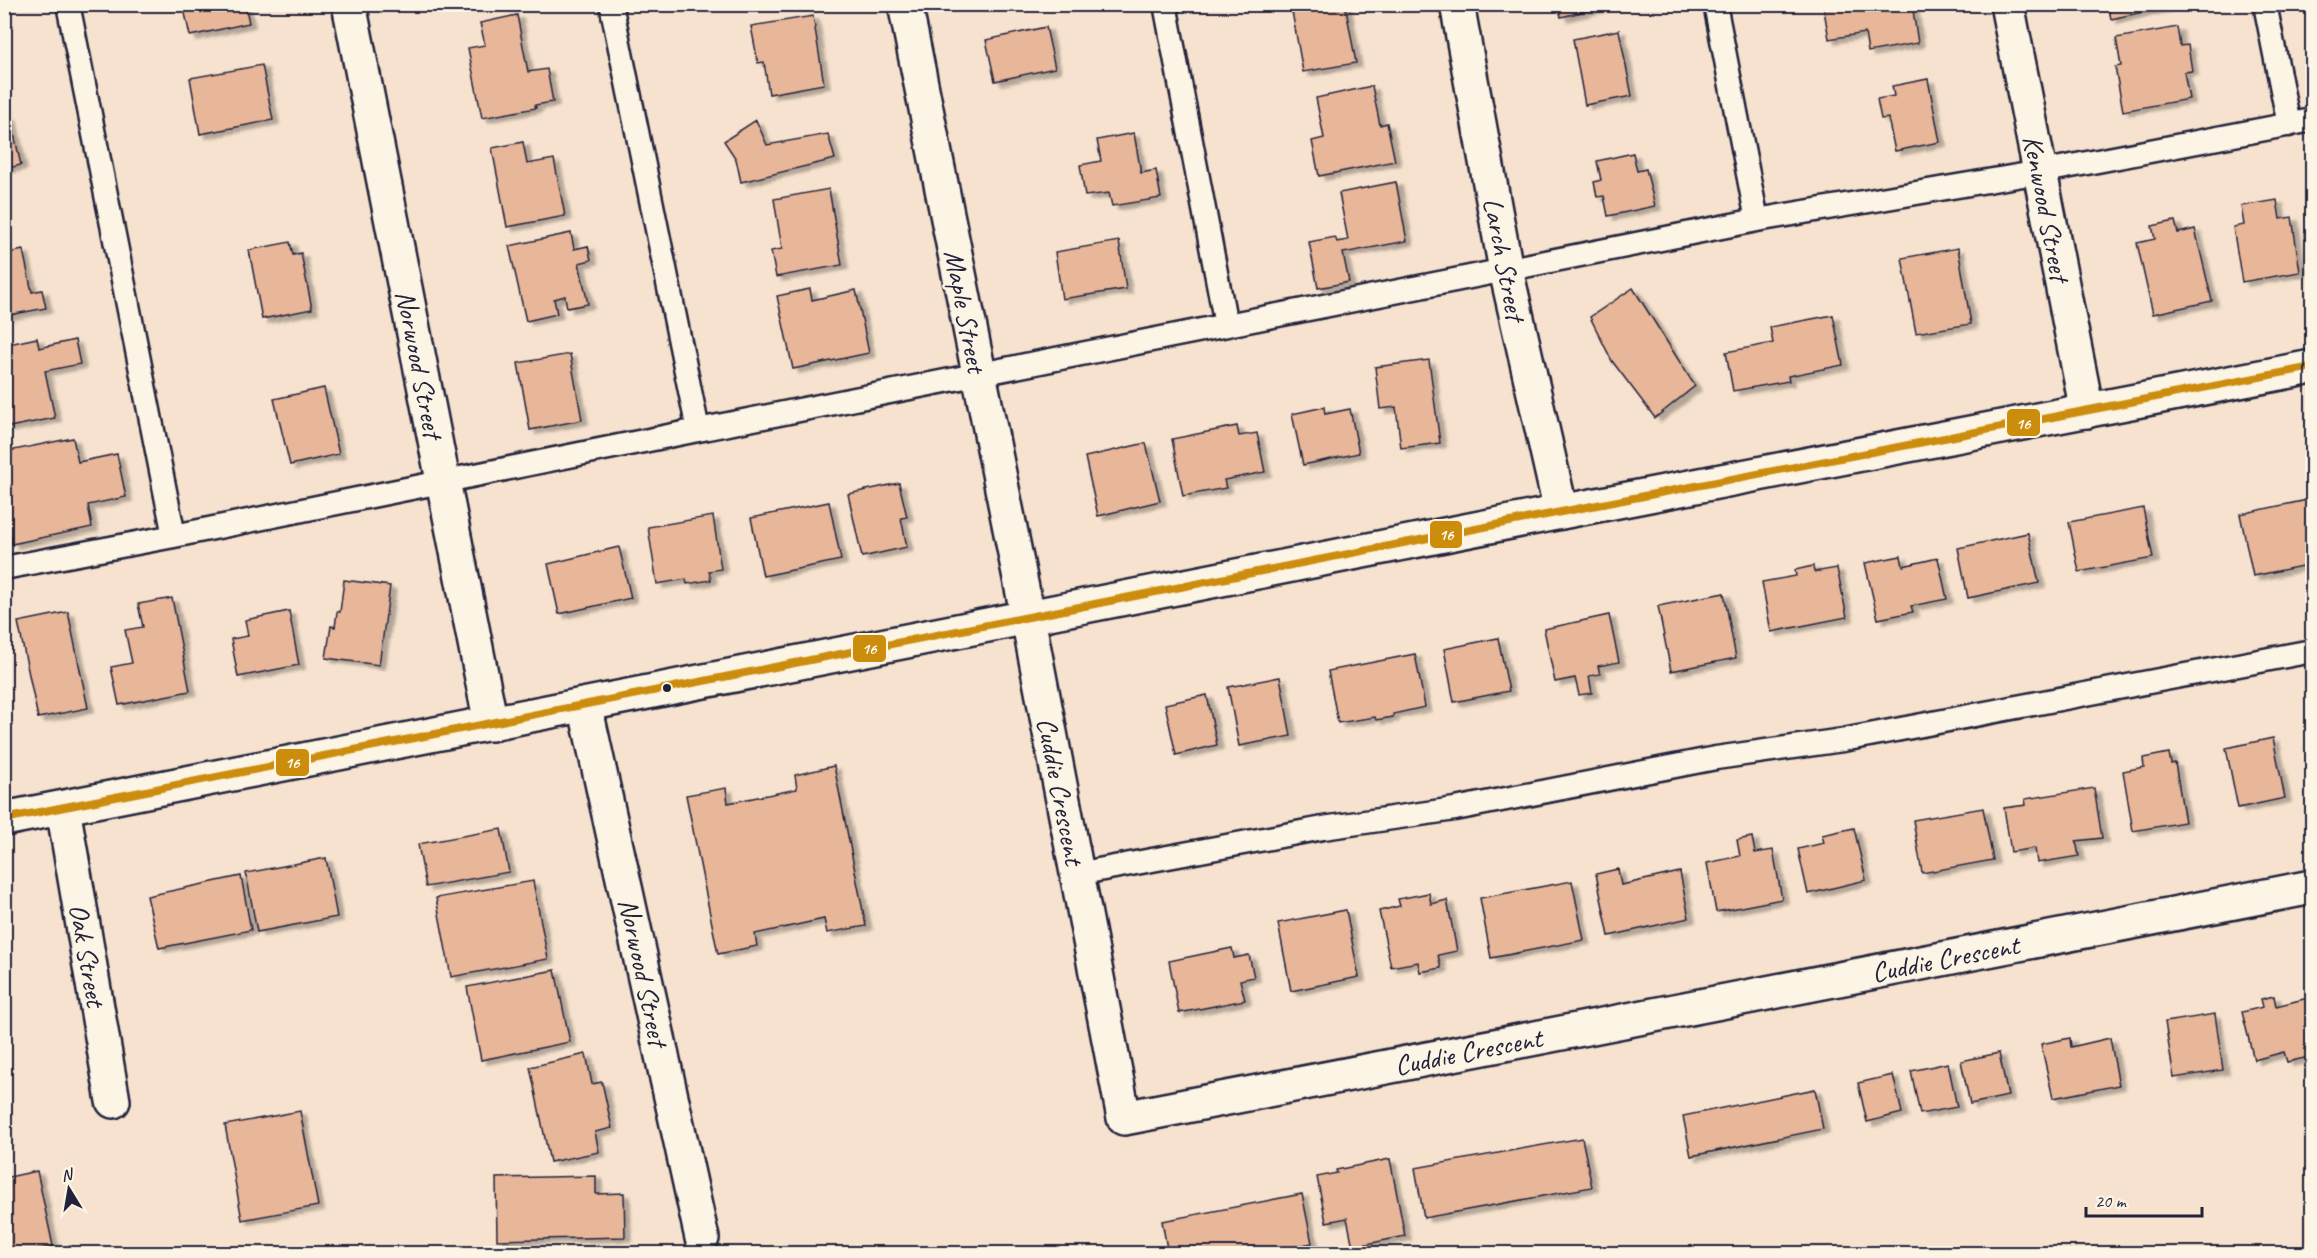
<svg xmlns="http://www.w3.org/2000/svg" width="2317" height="1258" font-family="Caveat,sans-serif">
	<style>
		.building { fill: #e8b699; stroke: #22223b; stroke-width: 1.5; filter: url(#shadow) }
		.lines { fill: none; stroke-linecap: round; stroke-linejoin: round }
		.service-casing { stroke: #22223b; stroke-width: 27 }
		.minor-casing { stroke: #22223b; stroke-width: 38 }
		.tertiary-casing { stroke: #22223b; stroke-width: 38 }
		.service { stroke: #fcf5e5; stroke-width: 22 }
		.minor { stroke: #fcf5e5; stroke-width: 33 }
		.tertiary { stroke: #fcf5e5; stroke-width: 33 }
		.bus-1-casing { stroke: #fcf5e5; stroke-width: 12 }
		.bus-1 { stroke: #cc8c0c; stroke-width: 8 }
		.bus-dot { fill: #22223b; stroke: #fcf5e5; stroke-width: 2 }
		.labels { text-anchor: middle; stroke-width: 5; stroke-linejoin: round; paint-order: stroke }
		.street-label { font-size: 28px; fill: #22223b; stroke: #fcf5e5 }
		.line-badge { stroke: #fcf5e5; stroke-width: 2 }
		.badge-label { font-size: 16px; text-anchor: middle; font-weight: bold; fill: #fff }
	</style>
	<defs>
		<filter id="shadow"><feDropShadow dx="6" dy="4" stdDeviation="1.5" flood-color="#0004"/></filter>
	</defs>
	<rect width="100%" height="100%" fill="#f6e2ce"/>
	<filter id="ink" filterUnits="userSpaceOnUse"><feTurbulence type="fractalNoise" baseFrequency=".0167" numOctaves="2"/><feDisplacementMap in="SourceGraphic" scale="12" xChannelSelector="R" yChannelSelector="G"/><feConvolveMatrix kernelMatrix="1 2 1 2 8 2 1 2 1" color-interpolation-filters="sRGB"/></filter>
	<g filter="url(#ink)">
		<!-- building -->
		<path class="building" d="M183 4H245L249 23 190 36Z
			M1297 4H1345L1356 63 1303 72 1291 6Z
			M1558 4H1614L1561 17Z
			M1912 4 1918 43 1868 52 1865 33 1829 39 1823 5Z
			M2108 4H2179L2111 19Z
			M517 15 528 72 547 69 553 102 535 105 536 108 482 118 468 48 485 45 480 23Z
			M813 16 824 84 769 94 764 62 758 63 751 26Z
			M1046 27 1055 68 995 81 986 40Z
			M2177 27 2180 46 2188 45 2192 71 2184 72 2189 99 2123 111 2115 67 2121 66 2116 38Z
			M1619 30 1632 96 1585 105 1573 39Z
			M262 65 273 120 200 134 190 78Z
			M1928 79 1940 142 1895 151 1888 118 1881 119 1877 99 1894 96 1892 86Z
			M1372 86 1380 125 1387 123 1395 161 1319 176 1312 141 1324 138 1316 98Z
			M10 116 21 165 4 169V117Z
			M756 120 767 145 828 134 835 159 741 182 736 159 724 141Z
			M1134 133 1141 173 1156 170 1161 198 1112 206 1109 193 1085 196 1080 165 1101 161 1097 140Z
			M523 142 527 164 554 159 565 216 507 227 492 148Z
			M1633 153 1637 171 1646 169 1655 206 1608 216 1604 196 1597 197 1594 182 1601 180 1597 161Z
			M1396 182 1407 241 1343 253 1349 282 1318 288 1309 242 1335 237 1337 242 1348 240 1339 193Z
			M829 189 842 265 776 277 771 251 782 249 774 199Z
			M2277 200 2280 219 2292 217 2300 272 2242 282 2233 227 2244 225 2241 206Z
			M2175 221 2178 233 2195 229 2212 301 2153 314 2137 243 2155 239 2152 226Z
			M571 233 574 249 588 246 591 260 579 263 588 304 567 308 565 296 554 299 557 314 526 321 509 246Z
			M1119 241 1126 289 1062 299 1055 252Z
			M290 242 293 255 301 253 312 309 262 319 249 250Z
			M1958 248 1971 324 1916 333 1902 258Z
			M23 250 32 292 42 290 46 308 4 316V254Z
			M1633 288 1695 386 1655 418 1612 361 1590 317Z
			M810 289 812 300 856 290 869 353 793 369 777 296Z
			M1833 315 1843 365 1788 376 1789 381 1733 391 1726 352 1773 343 1770 327Z
			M37 338 39 348 75 340 80 364 45 371 55 418 4 428V345Z
			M570 354 582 420 530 430 518 363Z
			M1429 360 1440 443 1401 448 1396 407 1380 409 1375 367Z
			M324 388 339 454 290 465 274 399Z
			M1324 407 1325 414 1350 409 1359 453 1303 465 1292 414Z
			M1237 426 1239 436 1257 433 1265 472 1224 480 1226 488 1183 496 1172 439Z
			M73 438 78 462 117 454 126 497 88 505 92 527 12 544 4 507V452Z
			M1146 443 1160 501 1098 516 1085 457Z
			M899 483 907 517 901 518 907 547 862 557 848 494Z
			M2312 499V564L2253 576 2240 514Z
			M829 502 841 560 763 576 751 518Z
			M2143 508 2153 558 2079 572 2069 522Z
			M713 516 721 569 709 571 711 580 687 584 686 579 657 584 648 527Z
			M2028 533 2039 583 1968 598 1958 548Z
			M619 547 631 598 559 614 548 564Z
			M1901 556 1903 566 1938 558 1947 599 1911 606 1913 612 1878 619 1865 563Z
			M1813 566 1814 572 1837 568 1847 617 1771 632 1762 582 1796 576 1795 570Z
			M344 580 390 586 379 665 326 658 331 626 335 627 337 612H340Z
			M1724 593 1736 658 1671 671 1658 606Z
			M172 598 190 691 119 705 111 667 132 663 125 630 143 627 138 604Z
			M289 611 299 665 238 677 231 639 248 636 245 620Z
			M68 612 88 708 38 718 18 622Z
			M1609 615 1619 662 1598 666 1600 674 1589 676 1592 693 1579 695 1575 678 1555 682 1544 629Z
			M1498 638 1509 691 1454 702 1444 649Z
			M1415 654 1425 707 1393 714V717L1376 720 1375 717 1338 723 1328 671Z
			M1280 677 1291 736 1239 746 1228 687Z
			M1207 695 1217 745 1176 755 1165 704Z
			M2273 738 2285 798 2238 808 2226 748Z
			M2169 753 2171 764 2175 763 2185 822 2133 831 2123 771 2144 767 2143 758Z
			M834 766 866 926 827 933 824 919 755 934 757 946 718 954 686 795 726 788 728 803 797 789 795 775Z
			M2094 788 2102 838 2076 841 2079 856 2037 863 2035 848 2011 852 2004 808 2026 805 2025 799Z
			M1983 808 1993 860 1922 873 1913 820Z
			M1854 828 1866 880 1808 894 1798 849 1824 843 1822 835Z
			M501 829 509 872 426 887 418 844Z
			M1752 837 1755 853 1773 850 1782 899 1716 912 1707 863 1740 856 1737 840Z
			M326 858 337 917 257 932 246 873Z
			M1618 869 1621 885 1680 872 1689 918 1609 936 1596 874Z
			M241 876 251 930 159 948 147 896Z
			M533 881 548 959 451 977 436 898Z
			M1572 881 1584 940 1491 958 1480 898Z
			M1429 893 1431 904 1447 900 1457 951 1438 955 1441 968 1420 972 1418 962 1391 967 1379 911 1400 906 1398 899Z
			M1346 910 1359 977 1291 991 1278 923Z
			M1232 948 1234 958 1249 955 1254 977 1240 980 1245 1000 1179 1013 1169 961Z
			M555 970 570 1042 481 1060 467 987Z
			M2274 996 2276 1006 2312 997V1049L2308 1051 2309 1057 2287 1062 2284 1052 2254 1060 2242 1012 2263 1007 2261 999Z
			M2215 1014 2223 1070 2174 1078 2165 1022Z
			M2070 1038 2071 1047 2110 1038 2119 1085 2053 1098 2041 1044Z
			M1999 1053 2008 1096 1970 1104 1961 1061Z
			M586 1054 592 1084 602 1082 612 1128 595 1132 599 1152 550 1162 530 1067Z
			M1948 1063 1957 1107 1920 1114 1911 1071Z
			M1893 1075 1902 1113 1867 1122 1858 1083Z
			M1815 1089 1823 1129 1691 1156 1683 1116Z
			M300 1111 318 1206 242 1220 225 1125Z
			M1582 1138 1592 1187 1424 1218 1415 1168Z
			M1390 1159 1405 1236 1353 1247 1347 1218 1326 1222 1317 1177 1337 1173 1336 1170Z
			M37 1171 53 1246 18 1254H4V1178Z
			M596 1176V1194L624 1193 625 1237 497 1240 496 1178Z
			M1302 1194 1312 1243 1260 1254H1168L1162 1221Z"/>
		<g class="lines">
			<defs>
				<path id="service" d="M68 4 174 536
					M611 4 698 430
					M1165 4 1226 325
					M1715 4 1757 220
					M2265 4 2289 125
					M4 568 174 536 698 430 1757 220 2040 172 2312 120
					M1077 874 1323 828 1455 809 1716 758 1843 740 2312 651"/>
				<path id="minor" d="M349 4 491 724
					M905 4 1028 618 1124 1118 2312 887
					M1457 4 1506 270 1561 512
					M2007 4 2087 411
					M585 705 702 1238
					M63 808 113 1101"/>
				<path id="tertiary" d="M4 819 1561 512 2312 367"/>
			</defs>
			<!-- service casing -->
			<use href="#service" class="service-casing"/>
			<!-- minor casing -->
			<use href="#minor" class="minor-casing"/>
			<!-- tertiary casing -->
			<use href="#tertiary" class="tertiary-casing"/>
			<!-- service -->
			<use href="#service" class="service"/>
			<!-- minor -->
			<use href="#minor" class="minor"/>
			<!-- tertiary -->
			<use href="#tertiary" class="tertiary"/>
			<defs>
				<path id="bus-1" d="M4 819 1561 512 2312 367"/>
			</defs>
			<!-- bus-1 casing -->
			<use href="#bus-1" class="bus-1-casing"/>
			<!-- bus-1 -->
			<use href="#bus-1" class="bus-1"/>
		</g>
	</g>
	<!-- markers -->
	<circle class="bus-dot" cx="667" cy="688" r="5"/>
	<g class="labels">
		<!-- street labels -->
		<g class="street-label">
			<text transform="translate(2047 208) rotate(79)" y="10">Kenwood Street</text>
			<text transform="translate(1505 259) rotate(79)" y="10">Larch Street</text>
			<text transform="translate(966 311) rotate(79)" y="10">Maple Street</text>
			<text transform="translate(420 364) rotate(79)" y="10">Norwood Street</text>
			<text transform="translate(1061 791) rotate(79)" y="10">Cuddie Crescent</text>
			<text transform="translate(88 955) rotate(80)" y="10">Oak Street</text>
			<text transform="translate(1945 958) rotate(-11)" y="10">Cuddie Crescent</text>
			<text transform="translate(644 972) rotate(78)" y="10">Norwood Street</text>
			<text transform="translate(1468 1051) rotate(-11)" y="10">Cuddie Crescent</text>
		</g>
	</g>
	<g class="line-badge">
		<rect x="2006" y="408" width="35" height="29" rx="6" fill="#cc8c0c"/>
		<rect x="1429" y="520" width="34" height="29" rx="6" fill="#cc8c0c"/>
		<rect x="852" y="634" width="35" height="29" rx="6" fill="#cc8c0c"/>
		<rect x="275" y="748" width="35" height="29" rx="6" fill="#cc8c0c"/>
	</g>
	<g class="badge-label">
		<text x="2023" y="429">16</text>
		<text x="1446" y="540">16</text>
		<text x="869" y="654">16</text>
		<text x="292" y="768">16</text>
	</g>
	<!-- margin -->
	<rect width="2317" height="1258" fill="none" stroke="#fcf5e5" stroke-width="24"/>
	<rect x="12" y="12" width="2293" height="1234" fill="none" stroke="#22223b" stroke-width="2" filter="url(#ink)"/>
	<!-- north arrow -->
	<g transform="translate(69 1189) rotate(349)" stroke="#fcf5e5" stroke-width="4.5" paint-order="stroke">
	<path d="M0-4.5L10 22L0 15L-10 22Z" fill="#22223b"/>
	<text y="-9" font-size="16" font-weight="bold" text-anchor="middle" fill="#22223b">N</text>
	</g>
	<!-- scale -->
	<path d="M2086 1207v9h116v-9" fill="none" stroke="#22223b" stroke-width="3"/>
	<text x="2095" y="1207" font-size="18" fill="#22223b" stroke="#fcf5e5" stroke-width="4.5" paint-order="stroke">20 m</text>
</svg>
